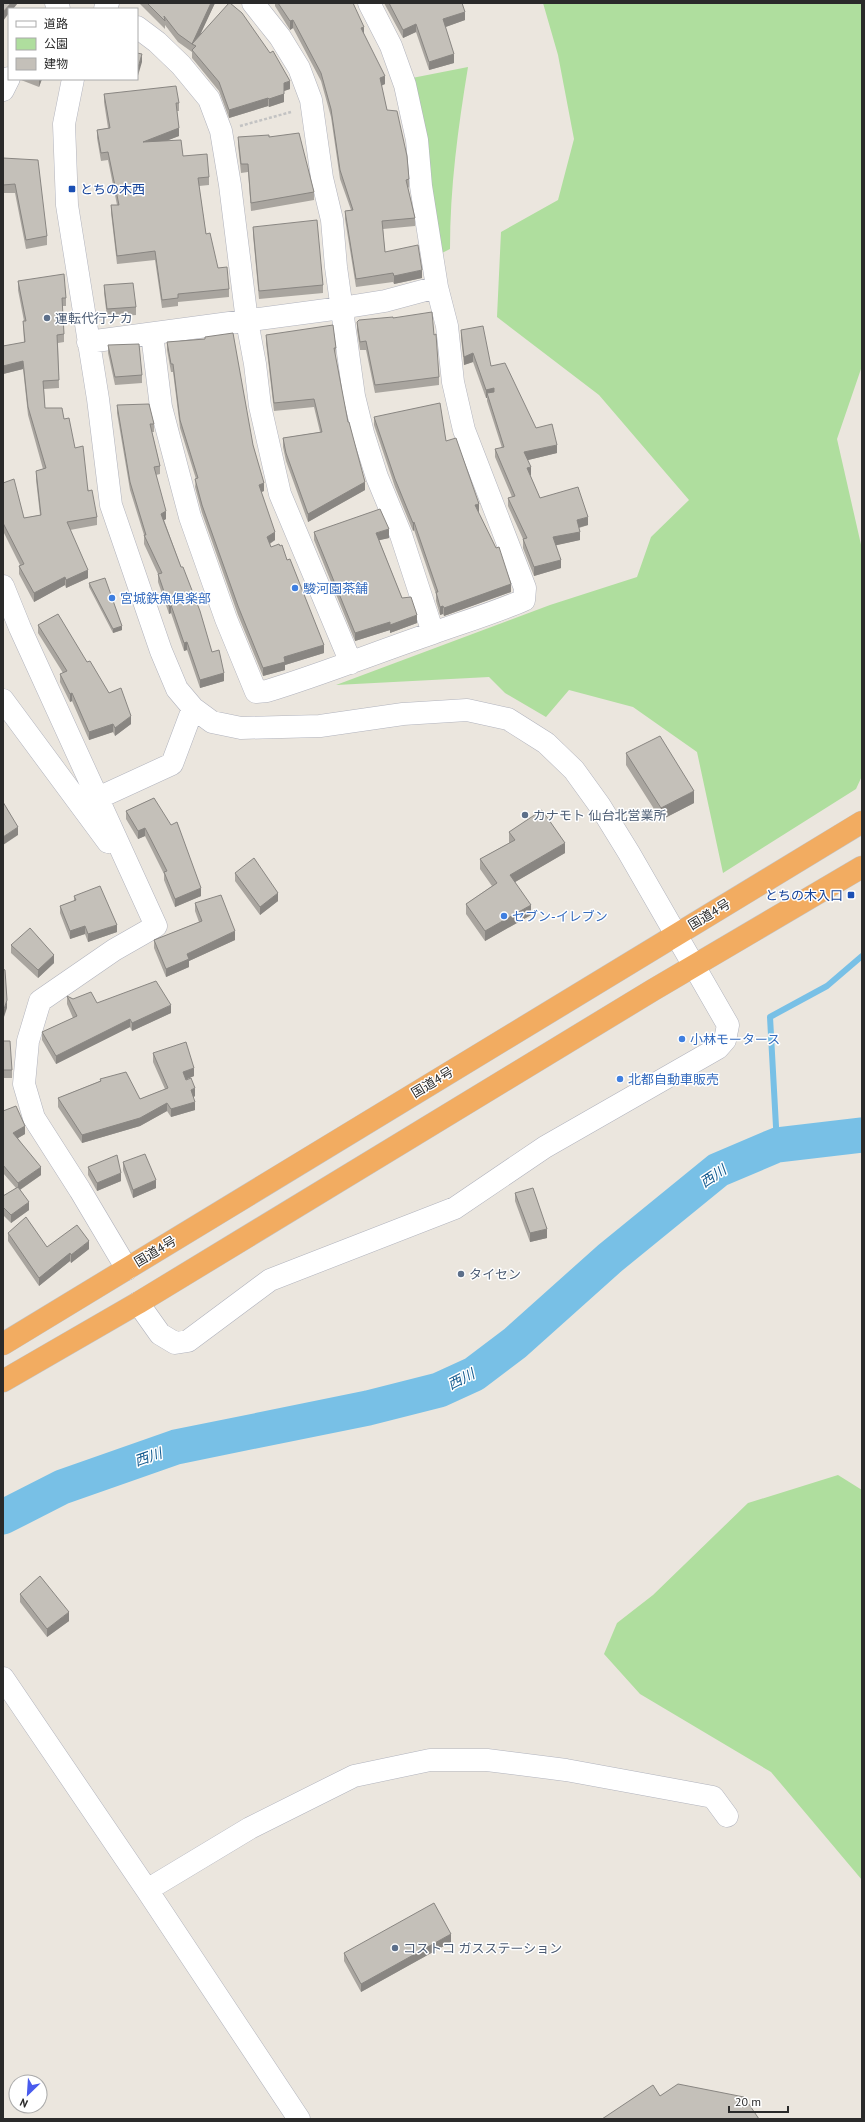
<svg xmlns="http://www.w3.org/2000/svg" width="865" height="2122" font-family="'PT Sans','Noto Sans JP',sans-serif">
	<style>
		.green { fill: #afde9e }
		.lines { fill: none; stroke-linecap: round; stroke-linejoin: round }
		.stream { stroke: #78c0e6; stroke-width: 6 }
		.river { stroke: #78c0e6; stroke-width: 35 }
		.minor-casing { stroke: #b1b3bd; stroke-width: 23 }
		.highway-casing { stroke: #c3c3c3; stroke-width: 23 }
		.path { stroke: #c3c3c3; stroke-width: 2.5; stroke-dasharray: 3 2; stroke-linecap: butt }
		.minor { stroke: #fff; stroke-width: 22 }
		.highway { stroke: #f2ac61; stroke-width: 22 }
		.wall { fill: #a9a59f }
		.shaded-wall { fill: #898682 }
		.building { fill: #c4c0b9; stroke: #898682 }
		.transit-dot { fill: #1a4fb4; stroke: #fff; stroke-width: 1.5 }
		.service-dot { fill: #5c6f8a; stroke: #fff; stroke-width: 1.5 }
		.shop-dot { fill: #3f7fe0; stroke: #fff; stroke-width: 1.5 }
		.labels { text-anchor: middle; stroke-width: 3; stroke-linejoin: round; paint-order: stroke }
		.transit-label { font-size: 13px; fill: #164399; stroke: #fff; text-anchor: start }
		.service-label { font-size: 13px; fill: #4e5e75; stroke: #fff; text-anchor: start }
		.shop-label { font-size: 13px; fill: #366cbe; stroke: #fff; text-anchor: start }
		.street-label { font-size: 13px; fill: #2a2a2a; stroke: #fff }
		.water-label { font-size: 14px; font-style: italic; fill: #175e92; stroke: #fff }
	</style>
	<rect width="100%" height="100%" fill="#ebe6de"/>
	<!-- green -->
	<path class="green" d="M543 3H862V366L837 439 862 549V776L856 789 723 873 697 752 633 707 569 690 546 717 505 693 489 677 336 685 550 605 637 577 651 537 689 500 599 395 497 317 501 232 558 200 574 139 558 55Z
		M468 67C458 128 450 187 450 249L442 253 412 78Z
		M838 1475 862 1490V1880L771 1772 640 1694 604 1654 617 1623 653 1595 748 1503Z"/>
	<g class="lines">
		<!-- stream -->
		<path class="stream" d="M777 1145 770 1017 827 986 862 956"/>
		<!-- river -->
		<path class="river" d="M3 1517 62 1487 176 1447 368 1408 439 1390 474 1374 515 1343 610 1258 718 1170 777 1145 862 1135"/>
		<defs>
			<path id="minor" d="M56 3 59 9
				M253 3 280 37 299 68 311 100 322 178 332 220 336 267 354 396 363 433 377 477 401 535 433 633
				M105 9 108 3
				M137 27 157 42 181 65 209 99 221 131 230 185 247 321 255 364 260 406 280 494 351 663
				M73 79 64 124 67 205 98 399 111 505 161 651 177 689 193 708 212 722 241 728 320 726 403 714 467 710 508 719 546 743 574 770 600 806 629 853 728 1025 725 1040 718 1048 545 1147 455 1208 270 1280 188 1341 175 1343 160 1334 138 1303
				M3 90 9 78
				M152 334 161 407 190 517 226 619 256 692 267 691C323 674 377 652 433 633 464 622 494 613 524 600L525 588 464 430 453 382 447 326 437 287 421 186 417 140 405 85 391 46 369 3
				M88 342 341 308 385 301 437 287
				M3 586 20 628 156 926 114 950 40 1001 28 1041 24 1084 34 1118 80 1190 127 1269
				M3 700 108 842
				M98 798 172 764 193 708
				M3 1678 147 1890 299 2119
				M147 1890 250 1828 354 1776 430 1760H487L566 1770 713 1797 727 1816"/>
			<path id="highway" d="M3 1344 862 822
				M3 1381 138 1303 653 990 862 867"/>
		</defs>
		<!-- minor casing -->
		<use href="#minor" class="minor-casing"/>
		<!-- highway casing -->
		<use href="#highway" class="highway-casing"/>
		<!-- path -->
		<path class="path" d="M240 126 291 112"/>
		<!-- minor -->
		<use href="#minor" class="minor"/>
		<!-- highway -->
		<use href="#highway" class="highway"/>
	</g>
	<!-- wall -->
	<path class="wall" d="M139 3H215L199 36 290 89 284 91V102L269 107 268 106 229 118 219 91 192 58V52L178 42 165 25V29Z
		M275 3H353L364 34 385 84 381 86 387 110 409 179V187L408 188 415 218V226L383 229 385 252 422 278 394 284 393 282 356 287 345 219V211L351 210 340 179 331 117 321 81 293 28 290 30 275 6Z
		M384 3H462L465 20 445 27 454 63 429 70 416 32 403 38Z
		M21 79H42L39 87 21 80Z
		M104 94 179 103V111H177L179 136 168 140 183 156 209 177V185L199 186 206 234 218 268 229 289V297L178 302V306L162 308 155 260 117 264 111 213V205H117L108 160 101 161 97 138V130L108 128 104 102Z
		M238 137H269L314 192V200L251 211 248 172 241 173 238 145Z
		M3 158 47 236V245L26 249 15 193H3Z
		M253 227 323 285V293L259 299 253 235Z
		M18 281 66 298V306H62L64 334V342L58 343 59 388 44 389 45 408 64 419 75 448 97 517V525L70 530 88 578 66 588 65 585 34 602 19 574V566L20 565 3 531V483L24 518 40 515 36 480V471L43 469 28 415 23 369 3 374 24 342 23 321H24L18 290Z
		M104 285 136 307V315L107 317 104 293Z
		M393 318 434 335 439 377V385L375 393 366 350H360L357 330V322Z
		M461 330 491 366 536 428 557 453 528 460 531 475H530L540 498 588 525 579 528 580 540 556 545 561 568 534 576 523 548V539L508 506V498L512 497 495 457V449L502 448 487 401V398H486L473 362 464 365 461 338Z
		M266 335 336 348 335 356 348 422 365 490 308 522 286 461 283 447V438L320 432 314 407 274 411 266 343Z
		M205 337 253 445 264 491 261 492 275 540 270 544 271 547 287 560 324 653 285 665V670L263 676 238 615 202 513 195 487 196 479 180 428 173 372H171L167 350V342L205 339Z
		M108 345 142 375V383L115 385 108 353Z
		M117 405 154 424V432H152L160 466V474L156 475 166 519 164 520 212 652 224 681 200 688 187 650 184 651 171 613 169 614 158 582V574L144 544V535L130 490 117 413Z
		M374 417 446 441 479 512H478L511 592 444 616 443 614 440 615 436 601V594L414 530 413 531 395 487 374 425Z
		M314 532 389 538 379 540 402 598 417 623 390 633V630L355 641 314 540Z
		M89 583 122 630 113 633 89 587Z
		M38 625 87 662 131 724 115 736 113 732 89 740 72 701 70 702 60 682V674L63 673 38 633Z
		M626 753 694 803 661 820 626 765Z
		M154 798 201 896 175 907 164 880V874L145 836 138 839 126 819V811Z
		M509 832 565 853 515 882 531 915 485 941 466 914V904L492 886 480 869V859L509 843Z
		M235 873 278 901 260 915 235 881Z
		M74 896 117 932 88 942 85 934 70 939 60 913V906L74 901Z
		M195 903 235 940 189 961V967L166 977 154 948V940L199 922 195 911Z
		M11 945 54 963 38 978 11 953Z
		M67 996 73 999 97 1003 171 1013 132 1031 130 1027 56 1064 42 1040V1032L73 1018 67 1004Z
		M3 1041 12 1070V1078H3Z
		M153 1053 194 1076 186 1079 195 1096 193 1097 195 1110 171 1117 167 1111 140 1126 82 1143 58 1107V1098L100 1081V1079L140 1099 165 1089 153 1062Z
		M3 1111 25 1134 18 1138 41 1175 20 1190 29 1210 11 1223 3 1215V1196L16 1188 3 1173Z
		M123 1162 156 1188 133 1198 123 1170Z
		M88 1167 121 1181 97 1191 88 1175Z
		M515 1193 547 1238 530 1242 515 1201Z
		M8 1233 47 1247 89 1249 71 1263 70 1261 39 1286 8 1241Z
		M20 1594 69 1621 47 1637 20 1602Z
		M451 1942 361 1992 344 1961V1953Z"/>
	<!-- shaded-wall -->
	<path class="shaded-wall" d="M11 3H18L13 9H9V13L3 21V12Z
		M211 3H215L195 46 192 44V51V44Z
		M465 12V20L443 28V19Z
		M293 20V28L290 30V21Z
		M416 24V32L403 38V30Z
		M364 27V35L361 28Z
		M142 54V62L137 79V71Z
		M454 54V63L429 70V62Z
		M385 76V84L380 86V78Z
		M39 79H42L39 87Z
		M290 81V89L284 91V102L269 107V99L284 83Z
		M268 98V106L229 118V110Z
		M179 128V136L143 150V142Z
		M422 270V278L394 284V276Z
		M473 353V362L464 365V357Z
		M23 361V369L3 374V366Z
		M494 388V396L487 393V398H486V390Z
		M557 445V453L524 461V452Z
		M531 467V475L527 477V468Z
		M365 482V490L308 522V514Z
		M264 483V491L259 493V485Z
		M479 504V512L475 513V505Z
		M166 511V519L161 522V514Z
		M588 517V525L577 528V520Z
		M414 522V530L413 531V523Z
		M389 529V538L376 541V533Z
		M275 532V540L267 545V537Z
		M580 532V540L553 546V537Z
		M561 560V568L534 576V567Z
		M88 570V578L66 588V580Z
		M65 577V585L34 602V593Z
		M511 584V592L444 616V608Z
		M171 605V613L169 614V606Z
		M443 606V614L440 615V607Z
		M417 615V623L390 633V625Z
		M390 622V630L355 641V633Z
		M122 626V630L113 633V629Z
		M187 642V650L184 651V643Z
		M324 645V653L285 665V670L263 676V668L284 657Z
		M224 673V681L200 688V680Z
		M72 693V701L70 702V694Z
		M131 716V724L115 736V728Z
		M113 724V732L89 740V732Z
		M694 791V803L661 820V808Z
		M18 827V835L3 845V837Z
		M145 828V836L138 839V831Z
		M565 843V853L510 885V875Z
		M201 888V896L175 907V899Z
		M278 893V901L260 915V907Z
		M531 905V915L485 941V931Z
		M117 925V932L88 942V934Z
		M85 926V934L70 939V931Z
		M235 931V940L189 961V967L166 977V969L187 954Z
		M54 955V963L38 978V970Z
		M7 1000V1008L3 1020V1012Z
		M171 1005V1013L132 1031V1023Z
		M130 1019V1027L56 1064V1056Z
		M194 1068V1076L183 1081V1072Z
		M195 1088V1096L191 1099V1090Z
		M195 1102V1110L171 1117V1109Z
		M167 1103V1111L140 1126 82 1143V1135Z
		M25 1126V1134L13 1141V1133Z
		M41 1167V1175L18 1191V1183Z
		M121 1173V1181L97 1191V1183Z
		M156 1180V1188L133 1198V1190Z
		M29 1202V1210L11 1223V1215Z
		M547 1229V1238L530 1242V1233Z
		M89 1241V1249L71 1263V1255Z
		M70 1253V1261L39 1286V1278Z
		M69 1612V1621L47 1637V1629Z
		M451 1934V1942L361 1992V1984Z"/>
	<!-- building -->
	<path class="building" d="M3 3H11L3 12Z
		M147 3H211L192 44 178 34 164 16 165 21Z
		M229 3H230L242 13 270 53 273 51 290 81 284 83V94L269 99 268 98 229 110 219 82 192 50 196 46 192 44Z
		M278 3H353L364 27 361 28 385 76 380 78 387 110 397 111 407 156 409 179 406 180 415 218 382 221 385 252 418 245 422 270 394 276 393 273 356 279 345 211 353 210 340 170 331 109 321 73 293 20 290 21Z
		M389 3H462L465 12 443 19 454 54 429 62 416 24 403 30Z
		M137 53 142 54 137 71Z
		M176 86 179 103H176L179 128 143 142 181 140 183 156 207 154 209 177 198 178 206 234 210 233 218 268 227 267 229 289 178 294V298L162 300 155 251 117 256 111 205H119L108 152 101 153 97 130 110 128 104 94Z
		M299 133 314 192 251 203 248 164H241L238 137 269 135V137Z
		M3 158 38 160 47 236 26 240 15 184 3 185Z
		M317 220 323 285 259 291 253 227Z
		M64 274 66 298H62L64 334 57 335 59 380 43 381 45 408H62L64 419 69 418 75 448 83 446 88 491 92 490 97 517 67 522 88 570 66 580 65 577 34 593 19 566 24 564 3 523V483L14 479 24 518 41 515 36 471 46 468 28 407 23 361 3 366V346L25 342 23 321H26L18 281Z
		M133 283 136 307 107 309 104 285Z
		M432 312 434 335 436 334 439 377 375 385 366 341 360 342 357 322 359 320 393 317V318Z
		M333 325 336 348H334L348 422H349L365 482 308 514 286 453 283 438 322 432 314 399 274 403 266 335Z
		M483 326 491 366 505 363 536 428 552 424 557 445 524 452 531 467 527 468 540 498 578 487 588 517 577 520 580 532 553 537 561 560 534 567 523 539 527 538 508 498 515 496 495 449 504 447 487 393 494 392V388L486 390 473 353 464 357 461 330Z
		M233 333 253 445 264 483 259 485 275 532 267 537 271 547 279 544 280 546 282 545 287 560 290 559 324 645 284 657 285 662 263 668 238 606 202 505 195 479 198 478 180 420 173 364H171L167 342 205 339V337Z
		M139 344 142 375 115 377 108 345Z
		M440 403 446 441 456 438 479 504 475 505 496 548 499 547 511 584 444 608 443 606 440 607 436 592H438L414 522 413 523 395 479 374 417Z
		M149 404 154 424H150L160 466 154 467 166 511 161 514 181 567H183L200 611 212 652 219 650 224 673 200 680 187 642 184 643 171 605 169 606 158 574 162 573 144 535H146L130 482 117 405Z
		M380 509 389 529 376 533 402 598 411 597 417 615 390 625V622L355 633 314 532Z
		M105 578 122 626 113 629 89 583Z
		M58 614 87 662 90 661 109 693 121 688 131 716 115 728 113 724 89 732 72 693 70 694 60 674 67 671 38 625Z
		M660 736 694 791 661 808 626 753Z
		M154 798 171 825 177 822 201 888 175 899 164 872 167 871 145 828 138 831 126 811Z
		M3 802 18 827 3 837Z
		M542 810 565 843 510 875 531 905 485 931 466 904 497 883 480 859 515 840 509 832Z
		M254 858 278 893 260 907 235 873Z
		M100 886 117 925 88 934 85 926 70 931 60 906 76 900 74 896Z
		M221 895 235 931 187 954 189 959 166 969 154 940 202 921 195 903Z
		M30 928 54 955 38 970 11 945Z
		M3 969 5 970 7 1000 3 1012Z
		M156 981 171 1005 132 1023 130 1019 56 1056 42 1032 77 1016 67 996 73 999 91 992 97 1003Z
		M3 1041H10L12 1070H3Z
		M186 1042 194 1068 183 1072 186 1080 191 1078 195 1088 191 1090 195 1102 171 1109 167 1103 140 1118 82 1135 58 1098 101 1081 100 1079 126 1072 140 1099 168 1088 153 1053Z
		M16 1106 25 1126 13 1133 41 1167 18 1183 3 1165V1111Z
		M145 1154 156 1180 133 1190 123 1162Z
		M117 1155 121 1173 97 1183 88 1167Z
		M18 1187 29 1202 11 1215 3 1207V1196Z
		M533 1188 547 1229 530 1233 515 1193Z
		M26 1217 47 1247 77 1225 89 1241 71 1255 70 1253 39 1278 8 1233Z
		M40 1576 69 1612 47 1629 20 1594Z
		M434 1903 451 1934 361 1984 344 1953Z
		M678 2084 744 2097 759 2119H602L653 2085 660 2096Z"/>
	<!-- markers -->
	<g class="transit-dot">
		<rect x="68" y="185" width="8" height="8" rx="2"/>
		<rect x="847" y="891" width="8" height="8" rx="2"/>
	</g>
	<g class="service-dot">
		<circle cx="47" cy="318" r="4"/>
		<circle cx="525" cy="815" r="4"/>
		<circle cx="461" cy="1274" r="4"/>
		<circle cx="395" cy="1948" r="4"/>
	</g>
	<g class="shop-dot">
		<circle cx="295" cy="588" r="4"/>
		<circle cx="112" cy="598" r="4"/>
		<circle cx="504" cy="916" r="4"/>
		<circle cx="682" cy="1039" r="4"/>
		<circle cx="620" cy="1079" r="4"/>
	</g>
	<g class="labels">
		<!-- transit labels -->
		<g class="transit-label">
			<text x="80" y="194">とちの木西</text>
			<text x="843" y="900" text-anchor="end">とちの木入口</text>
		</g>
		<!-- service labels -->
		<g class="service-label">
			<text x="55" y="323">運転代行ナカ</text>
			<text x="533" y="820">カナモト 仙台北営業所</text>
			<text x="469" y="1279">タイセン</text>
			<text x="403" y="1953">コストコ ガスステーション</text>
		</g>
		<!-- shop labels -->
		<g class="shop-label">
			<text x="303" y="593">駿河園茶舗</text>
			<text x="120" y="603">宮城鉄魚倶楽部</text>
			<text x="512" y="921">セブン-イレブン</text>
			<text x="690" y="1044">小林モータース</text>
			<text x="628" y="1084">北都自動車販売</text>
		</g>
		<!-- street labels -->
		<g class="street-label">
			<text transform="translate(709 914) rotate(-31)" y="5">国道4号</text>
			<text transform="translate(432 1082) rotate(-31)" y="5">国道4号</text>
			<text transform="translate(155 1251) rotate(-31)" y="5">国道4号</text>
		</g>
		<!-- water labels -->
		<g class="water-label">
			<text transform="translate(713 1176) rotate(-34)" y="5">西川</text>
			<text transform="translate(461 1379) rotate(-27)" y="5">西川</text>
			<text transform="translate(148 1457) rotate(-19)" y="5">西川</text>
		</g>
	</g>
	<!-- border -->
	<rect width="865" height="2122" fill="none" stroke="#2a2a2a" stroke-width="8"/>
	<!-- legend -->
	<rect x="8" y="8" width="130" height="72" fill="#ffffff" stroke="#aaaaaa"/>
	<rect x="16" y="21" width="20" height="6" fill="#ffffff" stroke="#aaaaaa"/>
	<text x="44" y="28" font-size="12" fill="#2a2a2a">道路</text>
	<rect x="16" y="38" width="20" height="12" fill="#afde9e" stroke="#aaaaaa"/>
	<text x="44" y="48" font-size="12" fill="#2a2a2a">公園</text>
	<rect x="16" y="58" width="20" height="12" fill="#c4c0b9" stroke="#aaaaaa"/>
	<text x="44" y="68" font-size="12" fill="#2a2a2a">建物</text>
	<!-- north arrow -->
	<g transform="translate(28 2094) rotate(205)"><circle r="19" fill="#ffffff" stroke="#aaaaaa"/>
	<path d="M0-3L7 15L0 10L-7 15Z" fill="#495bed"/>
	<text y="-6" font-size="11" font-weight="bold" text-anchor="middle" fill="#2a2a2a">N</text>
	</g>
	<!-- scale -->
	<path d="M729 2106v6h59v-6" fill="none" stroke="#2a2a2a" stroke-width="2"/>
	<text x="735" y="2106" font-size="12" fill="#2a2a2a" stroke="#ffffff" stroke-width="3" paint-order="stroke">20 m</text>
</svg>
